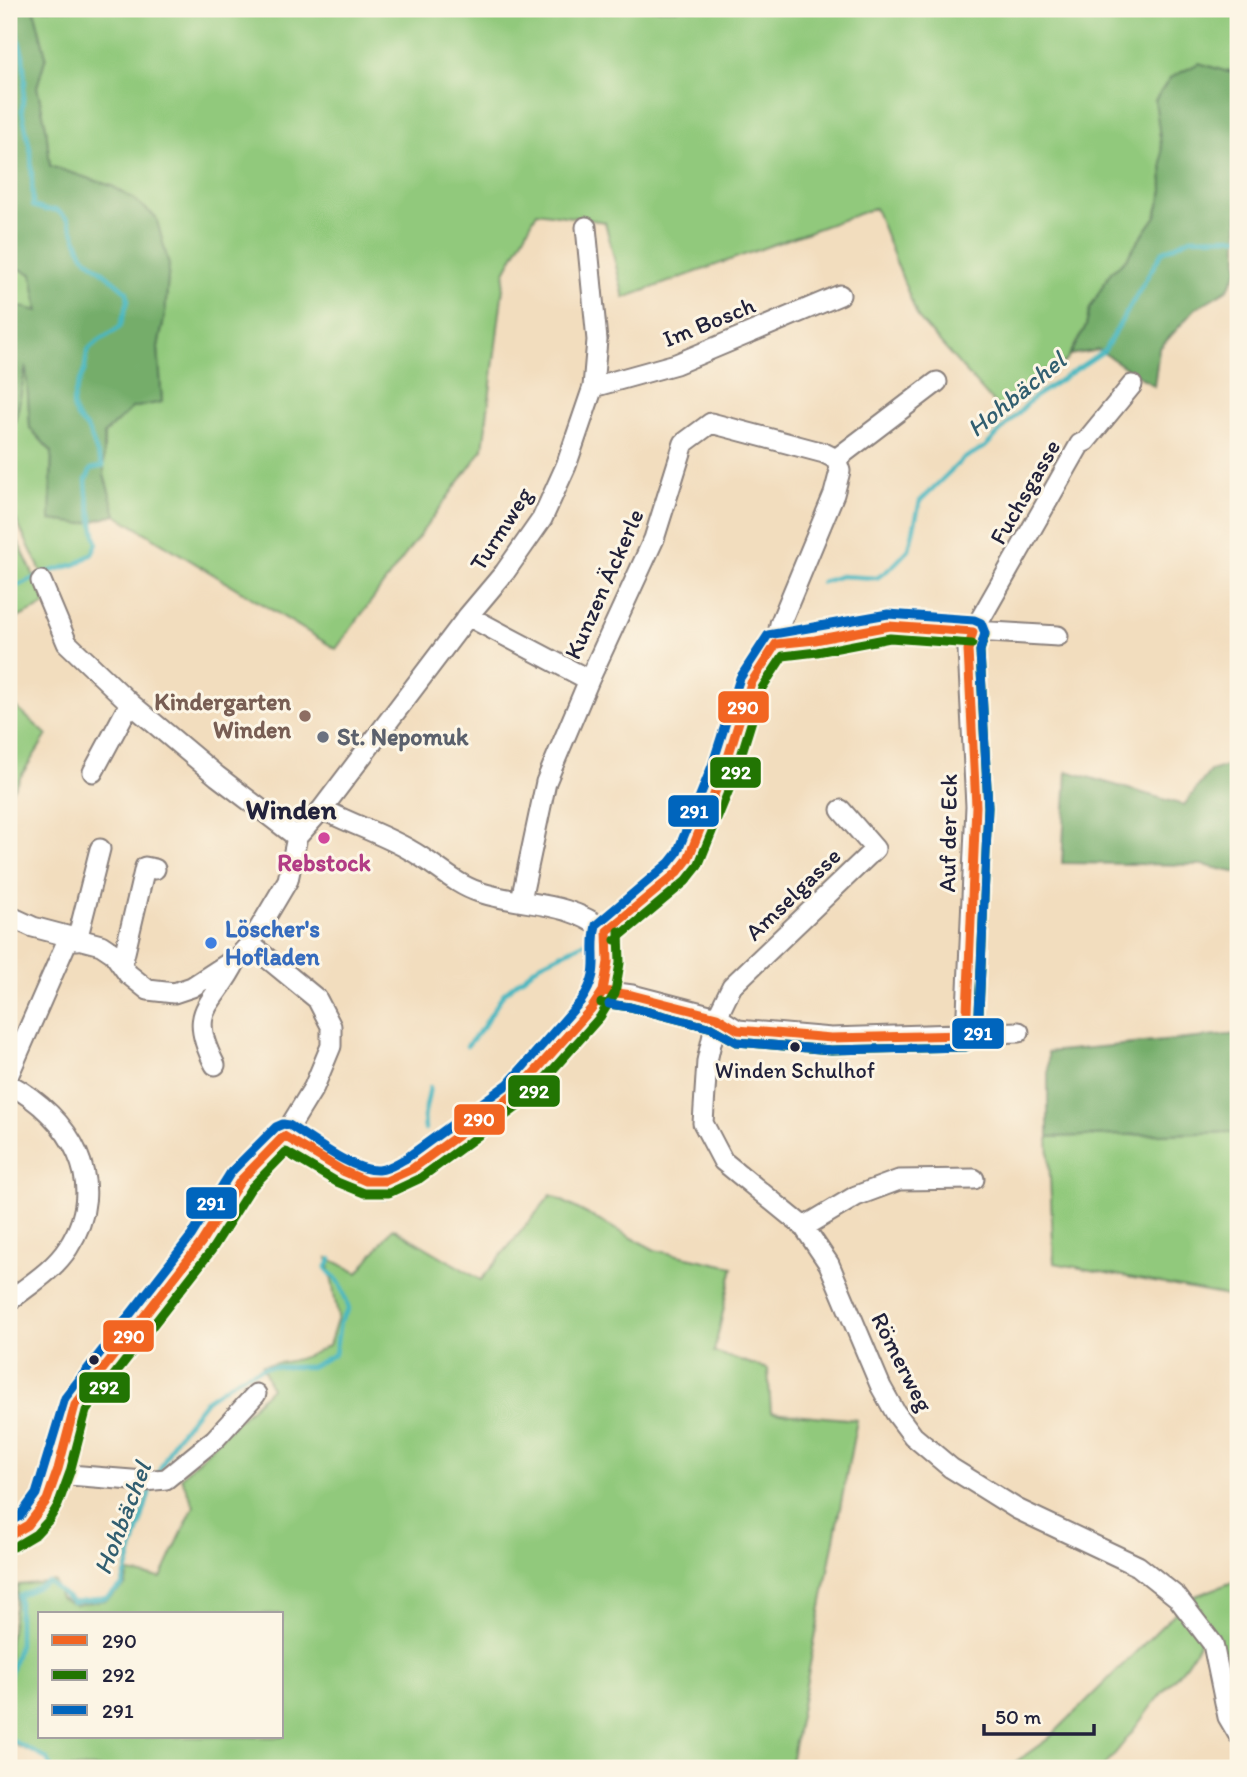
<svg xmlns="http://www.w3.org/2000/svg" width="1247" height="1777" font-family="Itim,sans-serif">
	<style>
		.green { fill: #91c97b; stroke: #5a765b; stroke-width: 2; fill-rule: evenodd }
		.forest { fill: #74ad6b; stroke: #4b6853; stroke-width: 2 }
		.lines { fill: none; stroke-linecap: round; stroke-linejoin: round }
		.stream { stroke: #48b7c0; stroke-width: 4.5 }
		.minor-casing { stroke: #8a807c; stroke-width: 23 }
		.minor { stroke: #fff; stroke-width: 19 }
		.bus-1-casing { stroke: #fcf5e5; stroke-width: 14 }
		.bus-2-casing { stroke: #fcf5e5; stroke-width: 14 }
		.bus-3-casing { stroke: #fcf5e5; stroke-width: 14 }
		.bus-1 { stroke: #f26522; stroke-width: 9 }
		.bus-2 { stroke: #227503; stroke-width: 9 }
		.bus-3 { stroke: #0065bd; stroke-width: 9 }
		.education-dot { fill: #8d6e63; stroke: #fcf5e5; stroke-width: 2.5 }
		.worship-dot { fill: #6b7280; stroke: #fcf5e5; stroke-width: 2.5 }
		.hotel-dot { fill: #d1479c; stroke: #fcf5e5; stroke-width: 2.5 }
		.shop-dot { fill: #3f7fe0; stroke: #fcf5e5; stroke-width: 2.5 }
		.bus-dot { fill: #22223b; stroke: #fcf5e5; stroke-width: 2.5 }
		.labels { text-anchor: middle; stroke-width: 6; stroke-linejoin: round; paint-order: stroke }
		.bus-label { font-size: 22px; fill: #22223b; stroke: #fcf5e5 }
		.street-label { font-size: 24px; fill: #22223b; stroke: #fcf5e5 }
		.education-label { font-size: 24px; font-weight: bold; fill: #785e54; stroke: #fcf5e5; text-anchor: end }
		.worship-label { font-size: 24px; font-weight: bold; fill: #5b616d; stroke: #fcf5e5; text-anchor: start }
		.hotel-label { font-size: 24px; font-weight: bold; fill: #b23c85; stroke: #fcf5e5 }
		.shop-label { font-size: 24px; font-weight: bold; fill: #366cbe; stroke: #fcf5e5; text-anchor: start }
		.water-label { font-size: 26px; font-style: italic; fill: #315e70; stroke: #fcf5e5 }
		.quarter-label { font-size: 28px; font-weight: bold; fill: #22223b; stroke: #fcf5e5 }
		.line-badge { stroke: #fcf5e5; stroke-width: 2.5 }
		.badge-label { font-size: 19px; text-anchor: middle; font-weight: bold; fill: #fff }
	</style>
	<rect width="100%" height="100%" fill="#fcf5e5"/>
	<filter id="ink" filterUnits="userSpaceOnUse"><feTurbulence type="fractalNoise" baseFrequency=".0143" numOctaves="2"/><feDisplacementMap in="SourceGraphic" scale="14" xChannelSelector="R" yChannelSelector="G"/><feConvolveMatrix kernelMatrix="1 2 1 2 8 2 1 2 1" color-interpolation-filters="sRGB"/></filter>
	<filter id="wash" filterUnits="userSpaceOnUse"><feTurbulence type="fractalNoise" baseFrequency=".00686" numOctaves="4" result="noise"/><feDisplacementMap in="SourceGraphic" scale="28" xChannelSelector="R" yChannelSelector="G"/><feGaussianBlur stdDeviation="1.57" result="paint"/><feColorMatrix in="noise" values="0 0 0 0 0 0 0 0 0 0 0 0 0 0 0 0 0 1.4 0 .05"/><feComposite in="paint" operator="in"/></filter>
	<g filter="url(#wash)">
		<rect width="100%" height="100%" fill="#f2ddbe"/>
		<!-- green -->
		<path class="green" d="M34 9H1238V75L1228 70 1162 153 1163 191 1156 216 1125 260 1111 272 1090 308 1086 326 1066 361 999 409 918 318 875 208 624 298 605 222 537 212 505 272 483 449 336 649 116 515 104 475V434L132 408 162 402 158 347 165 314 169 265 77 176 50 166 46 127 37 87 46 56Z
			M9 265 32 274 38 312 9 304Z
			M26 361 30 428 52 452 50 496 82 524 92 521 97 544C89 566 62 567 42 573L9 506V432L16 421Z
			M9 522 47 604 9 622Z
			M9 701 47 735 9 795Z
			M1238 1132V1298L1054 1263 1048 1137Z
			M551 1195 655 1250 733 1267 714 1352 768 1369 771 1412 857 1420 790 1768H51L47 1759 9 1742V1644L18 1585 54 1581 60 1598 76 1605 106 1600 125 1586 129 1573 161 1578 194 1506 181 1477 271 1388 262 1365C290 1362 305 1359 329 1345L338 1317 328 1258 358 1273 393 1228 481 1280ZM40 1614H282V1737H40Z
			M1238 1580V1722L1190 1604V1598Z
			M1178 1610 1201 1639C1189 1666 1171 1681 1153 1704 1136 1726 1121 1749 1102 1768H1007L1048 1739Z"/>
		<!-- forest -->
		<path class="forest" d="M9 9H34L46 56 37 87 46 127 50 166 112 186 135 200 156 217 169 265 165 314 158 347 162 402 132 408 104 434V475L116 515 82 524 50 520 52 452 30 428 26 366 16 421 9 432V304L38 311 32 274 9 265Z
			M1199 63 1238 75V270L1228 289 1195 309 1159 349 1154 386 1099 350 1070 355 1086 326 1090 308 1111 272 1125 260 1156 216 1163 191 1162 153 1155 100 1170 78Z
			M1238 762V873L1202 865 1062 863 1067 771 1184 805 1210 771Z
			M1238 1034V1132L1048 1137V1052Z"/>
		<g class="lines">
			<!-- stream -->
			<path class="stream" d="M822 582 841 576 877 578 892 567 909 549 920 501 963 459 985 447 1033 398 1104 351 1162 252 1191 238 1238 237
				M9 587 17 586 45 573 76 564 92 554 97 544 87 494 86 480 91 469 103 466C96 454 94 442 88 430 85 425 80 422 77 417 67 401 79 386 84 371 87 364 84 356 89 349 93 343 112 333 120 327L128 301 127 292 83 255 68 219 56 210H45L33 206 31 154 22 110 25 80 23 55 10 9
				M467 1046 483 1027 504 993 540 964 588 941
				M425 1129 424 1117 430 1087
				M383 1198 408 1182
				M158 1473 175 1439 206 1400 240 1377 265 1367H311L335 1354 340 1322 349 1309 341 1285 326 1268 331 1259
				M9 1678 19 1645V1596L48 1582 73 1602 106 1598 122 1586 151 1487
				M9 1739 47 1759 51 1768"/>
		</g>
	</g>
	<g filter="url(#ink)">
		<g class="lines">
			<defs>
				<path id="minor" d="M593 387 676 364 840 295
					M836 459 937 382
					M41 581 67 643 130 703 217 776 297 837
					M468 616 589 680
					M93 772 130 703
					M322 809C351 824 382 834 410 850 434 863 454 884 479 892 528 908 561 898 607 931
					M841 810 875 849 732 986 717 1017 707 1061 703 1123 723 1161 804 1227 829 1264 881 1387 895 1412 913 1436 951 1468 977 1484 1017 1509 1138 1566 1177 1597 1213 1644 1228 1717 1238 1734
					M521 900 546 782 589 680 654 539 684 443 711 423 824 453 836 459 840 471 834 494 780 624 776 644
					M9 916 33 927 101 945 113 953 128 974 148 990 174 993 192 987 238 957 250 944 288 880 297 837 322 809 468 616 505 572 542 519 566 466 593 387 597 340 586 227
					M607 931 678 872 688 859 724 770 751 683 776 644 815 640 889 626 1058 636
					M77 940 100 849
					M250 944 317 999 331 1026V1046L314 1087 284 1136
					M122 965 145 867 155 869
					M603 991 632 995 717 1017 738 1030 831 1038 1019 1032
					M966 1035 976 806 968 650 973 632 1080 444 1086 441 1132 385
					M215 1065C185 1007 214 1007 236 961
					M9 1074 69 937
					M9 1084C70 1117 111 1182 68 1248 54 1270 29 1285 9 1301
					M804 1227 856 1196 899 1180 974 1179
					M57 1474 144 1481 166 1479 215 1439 256 1394
					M9 1536C15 1533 22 1530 28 1525 61 1496 60 1444 75 1405L201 1243 241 1180 284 1136C306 1149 353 1183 376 1182 390 1182 400 1176 412 1169L516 1093 591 1009 603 991 608 962 607 931"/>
			</defs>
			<!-- minor casing -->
			<use href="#minor" class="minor-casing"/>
			<!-- minor -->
			<use href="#minor" class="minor"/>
			<defs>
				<path id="bus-1" d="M607 931 678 872 688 859 724 770 751 683 776 644 815 640 889 626 973 632
					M603 991 632 995 717 1017 738 1030 831 1038 966 1035
					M966 1035 976 806 968 650 973 632
					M9 1536 28 1525 47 1500 58 1469 75 1405 201 1243 241 1180 284 1136 343 1171 366 1181H386L412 1169 516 1093 591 1009 603 991 608 962 607 931"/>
				<path id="bus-2" d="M615 940 686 881 698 866 735 775 762 688 783 656 817 652 890 638 972 644
					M601 1003 630 1007 712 1028 737 1042 831 1050 966 1047
					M978 1036 988 807 980 651 985 635
					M14 1547 36 1534 49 1520 58 1505 70 1472 86 1411 211 1251 251 1188 286 1152 337 1182 364 1193H389L419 1179 524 1102 600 1017 615 993 620 963 619 931"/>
				<path id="bus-3" d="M9 1522 20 1516 36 1494 65 1398 191 1236 231 1172 276 1127 283 1124 289 1125C312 1139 353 1172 379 1170 389 1169 397 1163 405 1159L508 1084 581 1001C603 969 589 956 596 925L669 863 677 853 712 766 740 678 768 635 888 614 974 620 981 623 985 633 980 651 988 807 978 1036 975 1043 966 1047 831 1050 737 1042 712 1028 630 1007 609 1004"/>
			</defs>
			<!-- bus-1 casing -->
			<use href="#bus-1" class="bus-1-casing"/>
			<!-- bus-2 casing -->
			<use href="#bus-2" class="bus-2-casing"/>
			<!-- bus-3 casing -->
			<use href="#bus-3" class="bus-3-casing"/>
			<!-- bus-1 -->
			<use href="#bus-1" class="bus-1"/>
			<!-- bus-2 -->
			<use href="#bus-2" class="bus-2"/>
			<!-- bus-3 -->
			<use href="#bus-3" class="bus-3"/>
		</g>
	</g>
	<!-- markers -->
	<circle class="education-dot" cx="305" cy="716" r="7"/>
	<circle class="worship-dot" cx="323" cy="737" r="7"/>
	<circle class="hotel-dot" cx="324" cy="838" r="7"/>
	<circle class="shop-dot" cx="211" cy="943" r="7"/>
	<g class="bus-dot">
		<circle cx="795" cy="1047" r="6"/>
		<circle cx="94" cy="1360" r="6"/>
	</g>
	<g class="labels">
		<!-- bus labels -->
		<g class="bus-label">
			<text x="795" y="1078">Winden Schulhof</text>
		</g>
		<!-- street labels -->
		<g class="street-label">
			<text transform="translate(709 322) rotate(-22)" y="8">Im Bosch</text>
			<text transform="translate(1025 492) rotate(-60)" y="8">Fuchsgasse</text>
			<text transform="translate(501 529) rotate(-57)" y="8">Turmweg</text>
			<text transform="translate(604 584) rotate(-66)" y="8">Kunzen Äckerle</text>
			<text transform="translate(948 833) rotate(-89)" y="8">Auf der Eck</text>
			<text transform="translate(793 894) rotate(-44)" y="8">Amselgasse</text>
			<text transform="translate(902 1362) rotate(63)" y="8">Römerweg</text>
		</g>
		<!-- education labels -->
		<g class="education-label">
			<text x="291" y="710">Kindergarten<tspan x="291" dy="28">Winden</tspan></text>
		</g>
		<!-- worship labels -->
		<g class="worship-label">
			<text x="337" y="745">St. Nepomuk</text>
		</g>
		<!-- hotel labels -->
		<g class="hotel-label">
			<text x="324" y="871">Rebstock</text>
		</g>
		<!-- shop labels -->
		<g class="shop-label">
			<text x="225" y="937">Löscher's<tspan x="225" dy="28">Hofladen</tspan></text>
		</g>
		<!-- water labels -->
		<g class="water-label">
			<text transform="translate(1016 394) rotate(-39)" y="9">Hohbächel</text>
			<text transform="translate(122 1518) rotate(-69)" y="9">Hohbächel</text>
		</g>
		<!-- quarter labels -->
		<g class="quarter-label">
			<text x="291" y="819">Winden</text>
		</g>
	</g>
	<g class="line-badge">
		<rect x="717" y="690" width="53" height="34" rx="7" fill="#f26522"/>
		<rect x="709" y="756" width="53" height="33" rx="7" fill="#227503"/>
		<rect x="667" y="794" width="53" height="34" rx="7" fill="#0065bd"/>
		<rect x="951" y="1017" width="54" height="33" rx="7" fill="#0065bd"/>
		<rect x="507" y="1074" width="54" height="34" rx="7" fill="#227503"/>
		<rect x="453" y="1103" width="53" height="33" rx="7" fill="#f26522"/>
		<rect x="185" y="1186" width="53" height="34" rx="7" fill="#0065bd"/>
		<rect x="102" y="1319" width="53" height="34" rx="7" fill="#f26522"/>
		<rect x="78" y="1371" width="53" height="33" rx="7" fill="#227503"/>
	</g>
	<g class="badge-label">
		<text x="743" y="714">290</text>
		<text x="736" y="779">292</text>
		<text x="694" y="818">291</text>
		<text x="978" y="1040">291</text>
		<text x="534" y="1098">292</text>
		<text x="479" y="1126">290</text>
		<text x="211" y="1210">291</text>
		<text x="129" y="1343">290</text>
		<text x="104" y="1394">292</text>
	</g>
	<!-- margin -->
	<rect width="1247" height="1777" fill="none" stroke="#fcf5e5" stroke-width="35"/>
	<!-- legend -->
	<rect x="38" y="1612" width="245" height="126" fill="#fcf5e5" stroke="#a5a1a1" stroke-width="2"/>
	<rect x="52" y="1635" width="35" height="10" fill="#f26522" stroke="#a5a1a1" stroke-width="2"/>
	<text x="102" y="1648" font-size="21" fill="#22223b">290</text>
	<rect x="52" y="1670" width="35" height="10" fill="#227503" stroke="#a5a1a1" stroke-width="2"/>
	<text x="102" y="1682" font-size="21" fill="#22223b">292</text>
	<rect x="52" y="1705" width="35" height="10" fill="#0065bd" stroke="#a5a1a1" stroke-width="2"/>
	<text x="102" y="1718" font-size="21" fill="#22223b">291</text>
	<!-- scale -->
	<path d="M984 1724v10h110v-10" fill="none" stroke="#22223b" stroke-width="3.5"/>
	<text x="995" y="1724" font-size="21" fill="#22223b" stroke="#fcf5e5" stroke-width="5" paint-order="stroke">50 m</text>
</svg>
